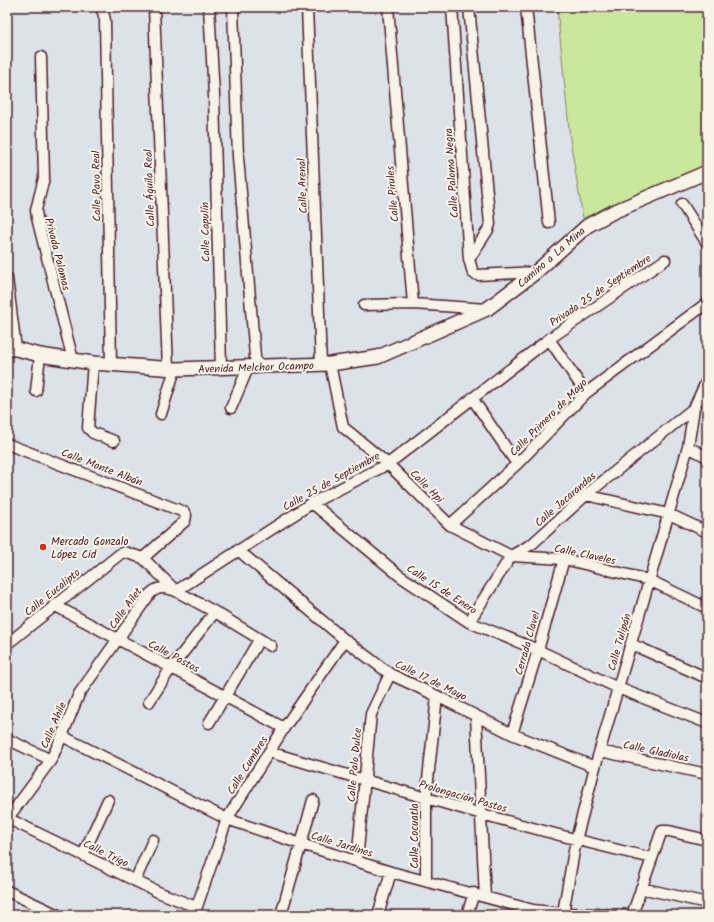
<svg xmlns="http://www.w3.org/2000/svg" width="714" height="922" font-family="Kalam,sans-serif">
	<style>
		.green { fill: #cae79e; stroke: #8a8364 }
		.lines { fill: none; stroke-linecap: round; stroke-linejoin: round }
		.minor-casing { stroke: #4a1f2b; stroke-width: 13 }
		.tertiary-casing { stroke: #4a1f2b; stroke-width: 16 }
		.minor { stroke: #f7f3e8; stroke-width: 10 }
		.tertiary { stroke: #f7f3e8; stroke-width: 13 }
		.poi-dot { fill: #c8321e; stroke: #f7f3e8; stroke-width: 1.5 }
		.labels { text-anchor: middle; stroke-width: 4; stroke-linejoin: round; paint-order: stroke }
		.street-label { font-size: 11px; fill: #4a1f2b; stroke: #f7f3e8 }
		.poi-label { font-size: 11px; fill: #4a1f2b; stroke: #f7f3e8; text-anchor: start }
	</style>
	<rect width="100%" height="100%" fill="#dde2e8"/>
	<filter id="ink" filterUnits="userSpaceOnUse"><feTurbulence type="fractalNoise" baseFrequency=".025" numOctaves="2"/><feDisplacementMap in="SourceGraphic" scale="8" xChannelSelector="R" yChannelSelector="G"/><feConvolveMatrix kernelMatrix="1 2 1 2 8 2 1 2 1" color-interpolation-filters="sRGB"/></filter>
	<g filter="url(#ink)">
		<!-- green -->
		<path class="green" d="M557 7H707V168L583 218 570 139Z"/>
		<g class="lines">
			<defs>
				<path id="minor" d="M100 7 103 12 105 20 111 365
					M154 7 168 369
					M209 7 214 95 221 368
					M233 7 238 157 256 368
					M307 7 321 364
					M388 7 413 304
					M452 7 469 259 473 273 478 275 536 272
					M469 7 490 224 488 230 469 259
					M526 7 549 223
					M41 57 44 178 36 210 37 218 73 360
					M682 204 707 243
					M7 278 16 349
					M364 305 413 304 487 309
					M549 339 586 393
					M93 363 88 428 93 433 114 441
					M330 364 343 427 388 464 450 525 511 556 564 559 649 580 707 608
					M36 391 40 355
					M472 398 517 464
					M231 408 248 368
					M161 414 175 369
					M7 444 184 512 186 515 185 521 143 558
					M688 447 707 457
					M586 495 669 514 707 532
					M312 503 400 576 469 622 538 650 618 688 707 723
					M450 525 517 464 586 393 707 303
					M238 550 345 640 390 674 437 696 512 734 595 767
					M176 591 312 503 388 464 549 339 665 260
					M54 605 284 728
					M469 622 511 556 532 544 586 495 694 408
					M7 644 120 554 124 552 143 558 176 591 215 612 271 646
					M631 644 707 678
					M149 702 171 668 215 612
					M476 716 485 897
					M209 723 259 640
					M512 734 538 650 564 559
					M62 736 227 819 301 844 391 872 533 910 563 913 633 915
					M7 739 51 760
					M600 751 707 774
					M269 752C396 789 522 828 652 858
					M7 818 158 892 196 907
					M8 818 51 760 62 736 79 694 149 595C157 586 165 587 176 591
					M83 855 108 800
					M357 861 371 714 390 674
					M426 880V798L437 696
					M135 881 153 840
					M641 888 707 903
					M7 891 58 915
					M563 913 576 840 595 767 688 447 694 408 707 380
					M194 915 227 819 284 728 345 640
					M281 915 301 844 313 800
					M378 915 391 872
					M467 915 474 893
					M632 915 661 833 662 831H669L707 840"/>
				<path id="tertiary" d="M7 349H16L40 355 93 363 175 369 330 364 378 357 487 309 536 272 587 226 613 212 707 172"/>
			</defs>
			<!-- minor casing -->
			<use href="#minor" class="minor-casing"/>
			<!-- tertiary casing -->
			<use href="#tertiary" class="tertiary-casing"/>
			<!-- minor -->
			<use href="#minor" class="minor"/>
			<!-- tertiary -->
			<use href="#tertiary" class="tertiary"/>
		</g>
	</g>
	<!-- markers -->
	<circle class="poi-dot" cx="43" cy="547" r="4"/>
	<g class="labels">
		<!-- street labels -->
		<g class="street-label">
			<text transform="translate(451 173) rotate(-94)" y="4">Calle Paloma Negra</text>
			<text transform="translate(96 186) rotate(-91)" y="4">Calle Pavo Real</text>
			<text transform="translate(302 186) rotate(-92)" y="4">Calle Arenal</text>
			<text transform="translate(149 188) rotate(-92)" y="4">Calle Águila Real</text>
			<text transform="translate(392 194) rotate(-95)" y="4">Calle Pirules</text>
			<text transform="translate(205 232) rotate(-91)" y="4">Calle Capulín</text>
			<text transform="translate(58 254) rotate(76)" y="4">Privada Palomas</text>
			<text transform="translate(551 257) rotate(-41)" y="4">Camino a La Mina</text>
			<text transform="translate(600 290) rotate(-34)" y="4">Privada 25 de Septiembre</text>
			<text transform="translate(256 367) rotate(-2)" y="4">Avenida Melchor Ocampo</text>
			<text transform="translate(548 417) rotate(-45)" y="4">Calle Primero de Mayo</text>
			<text transform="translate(102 467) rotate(21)" y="4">Calle Monte Albán</text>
			<text transform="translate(331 481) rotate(-29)" y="4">Calle 25 de Septiembre</text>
			<text transform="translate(427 486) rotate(45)" y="4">Calle Hpi</text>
			<text transform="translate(565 499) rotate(-41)" y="4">Calle Jacarandas</text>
			<text transform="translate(585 554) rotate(12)" y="4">Calle Claveles</text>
			<text transform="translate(442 589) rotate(33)" y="4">Calle 15 de Enero</text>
			<text transform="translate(52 592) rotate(-39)" y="4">Calle Eucalipto</text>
			<text transform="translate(125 608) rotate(-54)" y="4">Calle Ailet</text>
			<text transform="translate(619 642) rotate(-74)" y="4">Calle Tulipán</text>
			<text transform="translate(527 643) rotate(-74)" y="4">Cerrada Clavel</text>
			<text transform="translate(174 656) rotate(28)" y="4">Calle Pastos</text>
			<text transform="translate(431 680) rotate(26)" y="4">Calle 17 de Mayo</text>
			<text transform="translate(53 725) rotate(-67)" y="4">Calle Ahile</text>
			<text transform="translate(656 751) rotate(12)" y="4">Calle Gladiolas</text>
			<text transform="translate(247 765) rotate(-58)" y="4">Calle Cumbres</text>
			<text transform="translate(354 765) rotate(-85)" y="4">Calle Palo Dulce</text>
			<text transform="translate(463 796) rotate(16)" y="4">Prolongación Pastos</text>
			<text transform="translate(414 836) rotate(-90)" y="4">Calle Cocuatla</text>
			<text transform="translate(342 844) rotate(17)" y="4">Calle Jardines</text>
			<text transform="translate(106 853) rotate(26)" y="4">Calle Trigo</text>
		</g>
		<!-- poi labels -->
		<g class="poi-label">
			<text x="51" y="545">Mercado Gonzalo<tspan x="51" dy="13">López Cid</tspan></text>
		</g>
	</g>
	<!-- margin -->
	<rect width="714" height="922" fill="none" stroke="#f7f3e8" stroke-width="24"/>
	<rect x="12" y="12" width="690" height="898" fill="none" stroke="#4a1f2b" stroke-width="1.5" filter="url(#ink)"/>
</svg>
